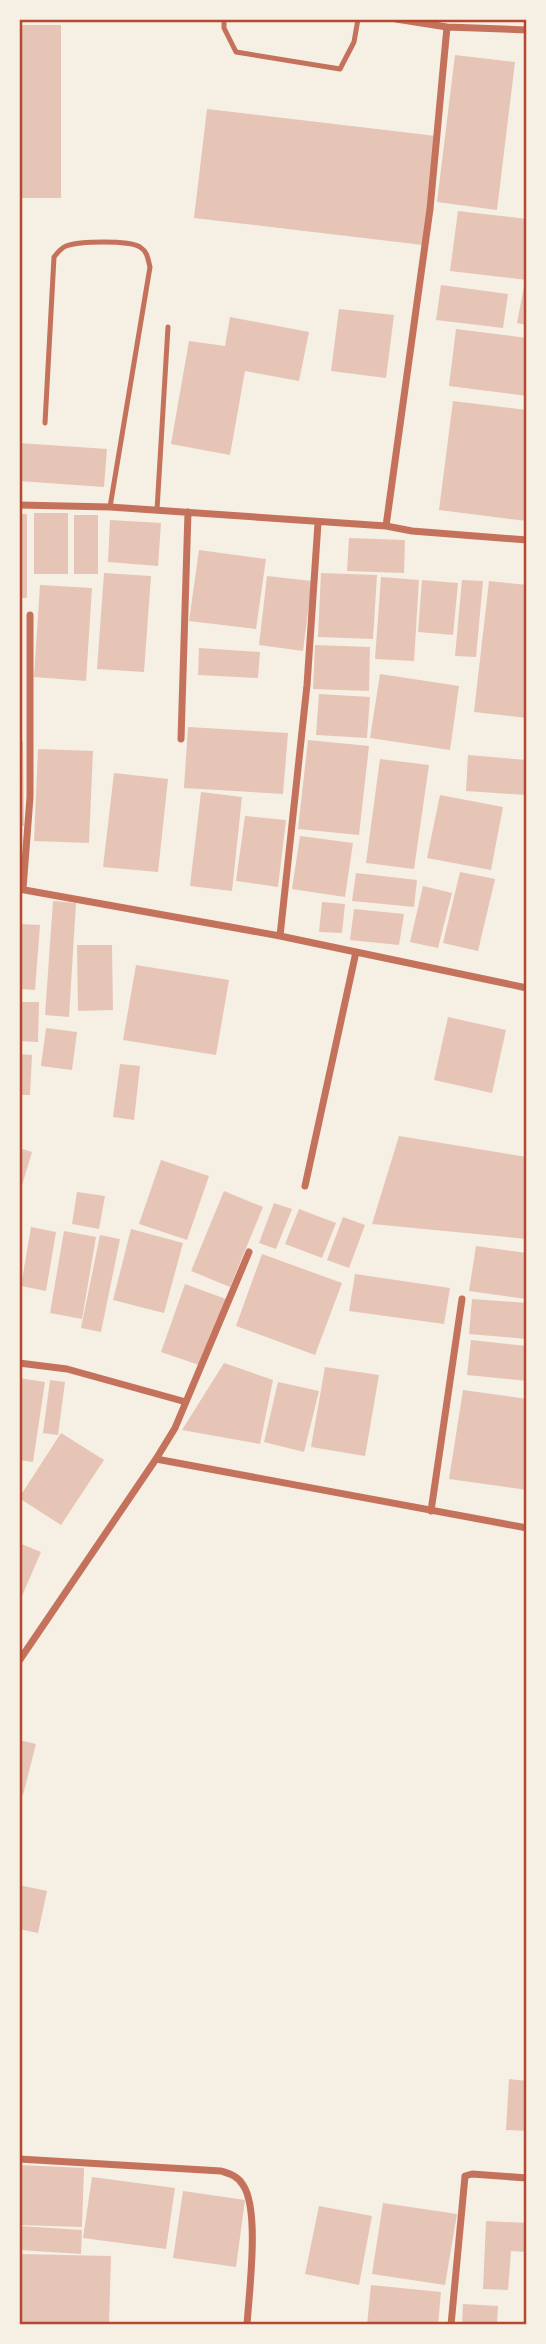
<svg xmlns="http://www.w3.org/2000/svg" width="546" height="2344" font-family="Montserrat,sans-serif">
	<style>
		.building { fill: #e6c5b7 }
		.lines { fill: none; stroke-linecap: round; stroke-linejoin: round }
		.service { stroke: #c5725c; stroke-width: 5 }
		.minor { stroke: #c5725c; stroke-width: 7 }
		.neatline { fill: none; stroke: #b5482f; stroke-width: 2.5 }
	</style>
	<rect width="100%" height="100%" fill="#f6efe4"/>
	<!-- building -->
	<path class="building" d="M19 25H61V198H19Z
		M455 55 515 62 497 210 437 202Z
		M207 109 436 136 423 245 194 218Z
		M458 211 527 219V280L450 271Z
		M441 285 508 294 503 328 436 320Z
		M524 286H527V325L517 323Z
		M339 309 394 315 386 378 331 371Z
		M230 317 309 332 299 381 245 371 230 455 171 444 189 341 225 346Z
		M456 329 527 338V396L449 386Z
		M453 401 527 410V521L439 510Z
		M19 443 107 449 104 487 19 481Z
		M34 513H68V574H34Z
		M19 514H27V598H19Z
		M74 515H98V574H74Z
		M110 520 161 523 158 566 108 562Z
		M349 538 405 540 404 573 347 571Z
		M199 550 266 559 256 629 189 621Z
		M104 573 151 576 144 672 97 669Z
		M321 573 377 575 373 639 318 637Z
		M267 576 312 581 303 651 259 645Z
		M381 577 419 580 414 661 375 659Z
		M422 580 458 583 453 635 418 632Z
		M462 580 483 581 476 657 455 656Z
		M489 581 527 585V718L474 712Z
		M40 585 92 588 86 681 34 677Z
		M315 645 370 647 369 691 313 689Z
		M199 648 260 652 258 678 198 675Z
		M380 674 459 686 450 750 370 738Z
		M319 694 370 697 367 738 316 735Z
		M188 727 288 733 283 794 184 788Z
		M308 740 369 746 359 835 298 829Z
		M19 741H23L24 826H19Z
		M38 749 93 751 89 843 34 841Z
		M468 755 527 760V795L466 791Z
		M380 759 429 765 414 869 366 863Z
		M114 773 168 779 158 872 103 867Z
		M201 792 242 797 232 891 190 886Z
		M440 795 503 807 491 870 427 858Z
		M245 816 286 820 278 887 236 881Z
		M300 836 353 843 345 897 292 889Z
		M460 872 495 879 478 951 443 943Z
		M356 873 417 880 414 907 352 901Z
		M423 886 452 893 438 948 410 942Z
		M53 901 76 903 69 1017 45 1015Z
		M322 902 345 904 342 933 319 932Z
		M354 909 404 914 399 945 350 940Z
		M19 924 40 925 35 990 19 989Z
		M77 945H112L113 1010 78 1011Z
		M136 965 229 980 216 1055 123 1040Z
		M19 1002H39L38 1042 19 1041Z
		M448 1017 506 1030 492 1093 434 1080Z
		M46 1028 77 1032 72 1070 41 1066Z
		M19 1054 32 1055 30 1095H19Z
		M120 1064 140 1066 134 1120 113 1117Z
		M399 1136 527 1157V1239L372 1224Z
		M19 1148 32 1152 20 1192H19Z
		M161 1160 209 1176 187 1240 139 1224Z
		M224 1191 263 1207 230 1287 191 1271Z
		M77 1192 105 1196 99 1229 72 1224Z
		M274 1203 292 1209 276 1249 259 1243Z
		M299 1209 336 1223 322 1258 285 1244Z
		M343 1217 365 1225 349 1268 327 1260Z
		M31 1227 56 1232 46 1291 21 1286Z
		M131 1229 183 1243 164 1313 113 1300Z
		M64 1231 96 1237 82 1319 50 1313Z
		M100 1235 120 1239 101 1332 81 1328Z
		M476 1246 527 1253V1299L469 1291Z
		M262 1254 342 1283 315 1355 236 1326Z
		M355 1274 450 1288 444 1324 349 1311Z
		M185 1284 226 1299 202 1366 161 1352Z
		M472 1299 527 1303V1339L469 1334Z
		M471 1340 527 1346V1381L467 1375Z
		M224 1363 273 1380 260 1444 182 1430Z
		M325 1367 379 1375 365 1456 311 1447Z
		M19 1378 45 1382 33 1462 19 1460Z
		M50 1380 65 1382 58 1435 43 1433Z
		M278 1382 319 1391 304 1452 264 1442Z
		M463 1390 527 1399V1490L449 1479Z
		M61 1433 104 1460 61 1525 19 1498Z
		M19 1543 41 1552 19 1603Z
		M19 1740 36 1744 23 1795 19 1794Z
		M19 1885 47 1891 38 1933 19 1929Z
		M509 2079 527 2081V2131L506 2130Z
		M19 2165 84 2168 82 2227 19 2225Z
		M92 2177 175 2188 166 2249 83 2238Z
		M183 2191 245 2200 236 2267 173 2258Z
		M383 2203 457 2214 445 2285 372 2274Z
		M319 2206 372 2216 359 2285 305 2274Z
		M486 2221 527 2223V2252L511 2251 508 2290 483 2289Z
		M19 2226 82 2230 81 2254 19 2250Z
		M19 2254 111 2256 109 2325H19Z
		M371 2285 441 2292 438 2325H367Z
		M463 2304 498 2306 497 2325H462Z"/>
	<g class="lines">
		<!-- service -->
		<path class="service" d="M224 19V28L236 52 340 69 354 42 358 19
			M45 423 54 257C58 252 61 248 66 246 80 241 128 240 140 247 148 252 148 260 150 267L110 507
			M157 510 168 327"/>
		<!-- minor -->
		<path class="minor" d="M396 19 447 27 527 30
			M19 505 110 507 386 526 412 531 527 540
			M386 526 430 209 447 27
			M181 739 188 512
			M19 889 280 936 527 988
			M23 889 30 797V615
			M280 936 307 685 318 523
			M305 1186 356 952
			M19 1363 67 1369 186 1402
			M156 1459 527 1528
			M431 1511 462 1299
			M19 1661 156 1459 175 1428 249 1252
			M19 2159 221 2171C230 2174 238 2176 243 2185 260 2210 249 2292 247 2325
			M451 2325 465 2176 472 2174 527 2178"/>
	</g>
	<!-- border -->
	<rect width="546" height="2344" fill="none" stroke="#f6efe4" stroke-width="42"/>
	<rect x="21" y="21" width="504" height="2302" class="neatline"/>
</svg>
